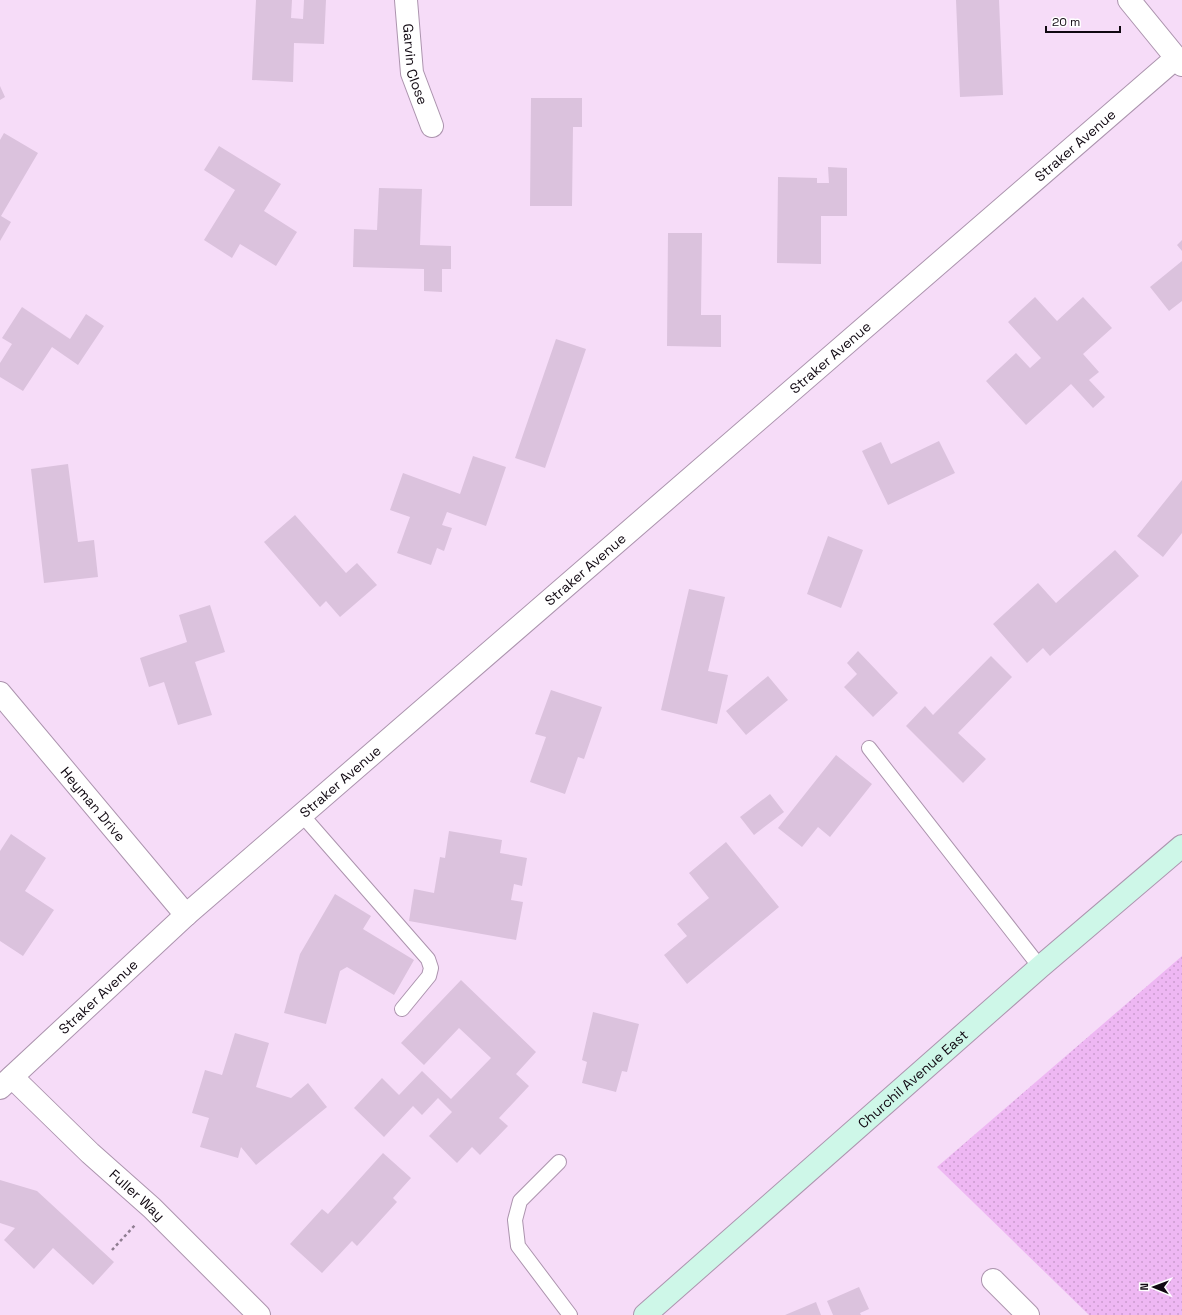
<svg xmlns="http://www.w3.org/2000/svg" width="1182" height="1315" font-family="'Space Grotesk',sans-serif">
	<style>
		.grass { fill: url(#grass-dots) }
		.building { fill: #dbc2dd }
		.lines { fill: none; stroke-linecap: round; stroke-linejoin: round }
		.lane-casing { stroke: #ac94ae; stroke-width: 16 }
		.street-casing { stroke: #ac94ae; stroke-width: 24 }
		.secondary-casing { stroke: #ac94ae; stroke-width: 24 }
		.path { stroke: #8f7d91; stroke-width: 2.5; stroke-dasharray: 3 3; stroke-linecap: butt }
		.lane { stroke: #fff; stroke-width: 14 }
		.street { stroke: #fff; stroke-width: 22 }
		.secondary { stroke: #cef7e8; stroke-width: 22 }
		.labels { text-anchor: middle; stroke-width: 3.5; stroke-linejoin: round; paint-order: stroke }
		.street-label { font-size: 14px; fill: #100811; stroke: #fff }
	</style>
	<defs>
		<pattern id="grass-dots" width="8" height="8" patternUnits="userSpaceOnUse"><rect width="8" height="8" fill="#eeb7f3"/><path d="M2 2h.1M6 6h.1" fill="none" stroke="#cb9ccf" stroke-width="1.8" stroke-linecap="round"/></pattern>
	</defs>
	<rect width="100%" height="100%" fill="#f6dcf8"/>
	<!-- grass -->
	<path class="grass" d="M1182 956V1315H1089L937 1167Z"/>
	<!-- building -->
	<path class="building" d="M256 0H292L291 18 303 19 304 0H326L324 44 294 43 293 82 252 80Z
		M956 0H999L1003 95 960 97Z
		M0 86 5 97 0 100Z
		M531 98H582V127H573L572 206H530Z
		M4 133 38 153 1 216 11 222 0 241V140Z
		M219 146 281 184 264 211 297 232 276 266 240 244 232 258 204 240 235 190 204 170Z
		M828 167 847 168V216H821V264L777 263 778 177 817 178V183H829Z
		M379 188 422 189 420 245 451 246V269H442V292L424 291V269L353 267 354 229 377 230Z
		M668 233H702L701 315H721V347L667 346Z
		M1182 240V251L1177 245Z
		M1182 261V301L1169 311 1150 287Z
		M1035 297 1057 321 1083 297 1112 328 1083 354 1099 372 1089 380 1105 397 1093 408 1071 384 1026 425 986 381 1016 353 1030 368 1041 358 1008 322Z
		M22 307 70 339 86 314 104 326 78 365 52 347 23 391 0 377V363L12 344 2 338Z
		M556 339 586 349 545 468 515 458Z
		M939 441 955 473 888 505 862 451 881 442 891 464Z
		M473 456 506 467 486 526 447 512 442 525 452 528 444 551 437 548 431 565 397 553 410 517 390 510 403 473 460 494Z
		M68 464 78 542 94 540 98 577 44 583 31 469Z
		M1182 480V533L1163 557 1137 536Z
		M295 515 346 573 357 563 377 585 340 617 326 601 320 607 264 542Z
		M828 536 863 550 841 608 807 594Z
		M1115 550 1139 576 1050 656 1043 648 1027 663 993 624 1038 583 1056 603Z
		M689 589 725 597 708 671 728 675 717 724 661 710Z
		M210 605 225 652 195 662 212 715 178 725 164 682 149 687 140 658 187 642 179 615Z
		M858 651 898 693 873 717 844 687 857 674 847 663Z
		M991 656 1012 677 958 733 986 759 963 783 906 726 925 706 933 715Z
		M768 676 788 700 746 735 726 711Z
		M551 690 602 707 584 759 578 757 565 794 530 782 546 737 535 734Z
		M836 755 872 784 830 837 818 827 802 847 778 828Z
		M770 794 784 812 754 835 740 817Z
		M449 831 502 840 500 853 527 858 522 886 514 884 511 900 523 902 516 940 409 921 414 889 434 893 440 857 445 858Z
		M11 834 46 858 25 891 54 910 23 956 0 941V851Z
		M726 842 779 907 687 984 664 955 687 936 677 924 709 898 689 873Z
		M335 894 371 916 363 929 414 960 394 995 347 967 340 971 326 1024 284 1013 300 954Z
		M461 980 536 1052 516 1074 529 1086 499 1118 508 1126 480 1155 472 1147 457 1163 429 1136 452 1112 438 1098 422 1115 413 1106 384 1137 354 1108 382 1078 399 1095 422 1071 451 1099 491 1058 459 1028 424 1065 401 1043Z
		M593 1012 639 1024 627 1072 622 1071 616 1092 582 1083 587 1062 582 1060Z
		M235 1033 269 1043 256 1087 291 1098 308 1083 327 1107 256 1165 241 1147 238 1158 200 1147 209 1118 192 1113 205 1070 222 1075Z
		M383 1153 411 1178 393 1198 397 1202 357 1246 352 1241 322 1273 290 1244 322 1209 328 1214Z
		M0 1180 37 1191 114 1262 93 1285 53 1248 34 1269 4 1240 15 1228 0 1223Z
		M859 1287 869 1309 860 1313 861 1315H833L827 1301Z
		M816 1302 821 1315H785Z"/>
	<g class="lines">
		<defs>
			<path id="lane" d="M869 748 1040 967
				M302 815 428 959 431 968 429 976 402 1009
				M559 1162 520 1201 515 1220 518 1246 570 1315"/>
			<g id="street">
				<path id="s1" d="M406 0 412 73 432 126"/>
				<path d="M1129 0 1182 65"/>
				<path id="s2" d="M0 693 186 915"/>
				<path id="s3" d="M12 1077 90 1153 152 1208 259 1315"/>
				<path id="s4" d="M0 1088 186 915 1176 58"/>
				<path d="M993 1280 1028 1315"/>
			</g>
			<g id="secondary">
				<path id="s5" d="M645 1315 1040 967 1182 846"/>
			</g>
		</defs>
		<!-- lane casing -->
		<use href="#lane" class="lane-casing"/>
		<!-- street casing -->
		<use href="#street" class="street-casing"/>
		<!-- secondary casing -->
		<use href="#secondary" class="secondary-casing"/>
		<!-- path -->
		<path class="path" d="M112 1250 136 1224"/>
		<!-- lane -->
		<use href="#lane" class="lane"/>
		<!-- street -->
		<use href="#street" class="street"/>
		<!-- secondary -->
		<use href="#secondary" class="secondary"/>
	</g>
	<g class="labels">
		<!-- street labels -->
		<g class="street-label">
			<text dy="5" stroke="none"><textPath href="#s1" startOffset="65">Garvin Close</textPath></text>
			<text dy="5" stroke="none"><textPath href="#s4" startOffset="1430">Straker Avenue</textPath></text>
			<text dy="5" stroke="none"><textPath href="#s4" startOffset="1106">Straker Avenue</textPath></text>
			<text dy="5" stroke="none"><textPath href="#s4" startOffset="782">Straker Avenue</textPath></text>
			<text dy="5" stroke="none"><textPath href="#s4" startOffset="458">Straker Avenue</textPath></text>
			<text dy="5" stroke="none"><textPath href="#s2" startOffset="145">Heyman Drive</textPath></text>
			<text dy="5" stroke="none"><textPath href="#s4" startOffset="134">Straker Avenue</textPath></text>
			<text dy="5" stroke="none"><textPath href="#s5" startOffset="357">Churchil Avenue East</textPath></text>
			<text dy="5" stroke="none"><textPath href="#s3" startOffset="172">Fuller Way</textPath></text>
		</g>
	</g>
	<!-- north arrow -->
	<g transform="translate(1154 1287) rotate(271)" stroke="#ffffff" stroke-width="3" paint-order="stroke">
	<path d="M0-3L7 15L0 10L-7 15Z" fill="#100811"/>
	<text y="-6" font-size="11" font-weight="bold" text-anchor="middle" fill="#100811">N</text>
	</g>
	<!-- scale -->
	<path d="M1046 26v6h74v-6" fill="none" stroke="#100811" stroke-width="2"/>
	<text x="1052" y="26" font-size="12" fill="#100811" stroke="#ffffff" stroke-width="3" paint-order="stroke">20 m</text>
</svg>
